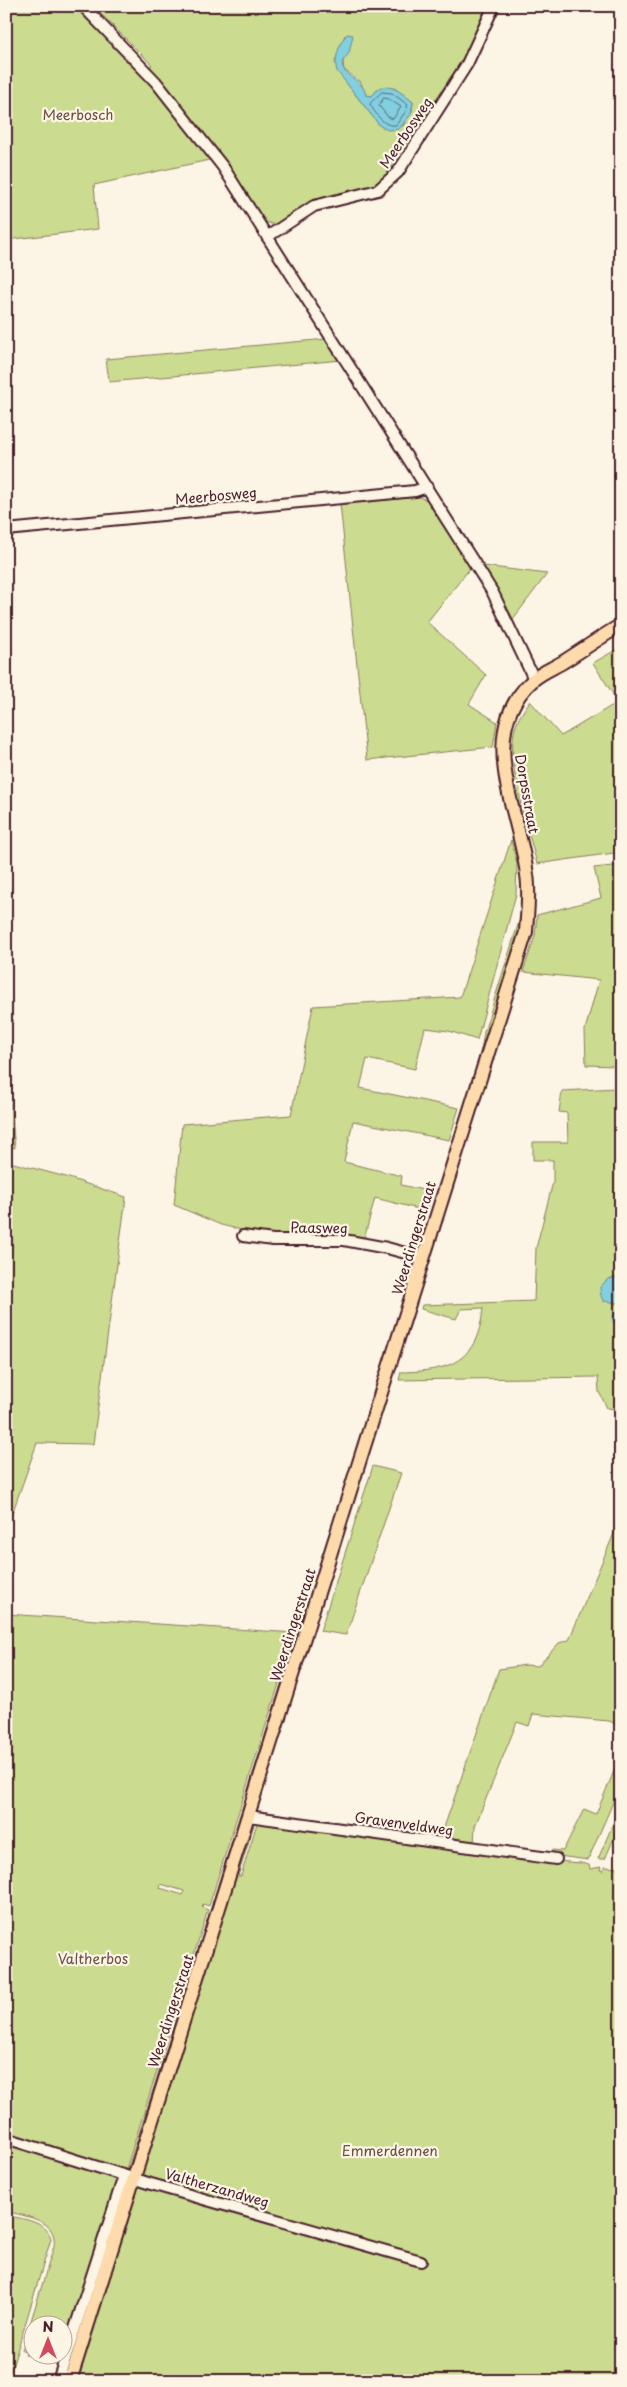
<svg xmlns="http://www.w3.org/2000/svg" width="627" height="2387" font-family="'Playpen Sans',sans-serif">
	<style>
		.green { fill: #cbdb8f; stroke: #8a7d5d; fill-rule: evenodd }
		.water { fill: #81cfdf; stroke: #6b8997 }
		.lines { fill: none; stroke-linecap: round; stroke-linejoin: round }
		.shore { stroke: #606573; stroke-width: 1 }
		.minor-casing { stroke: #4a1f2b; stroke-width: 14 }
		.major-casing { stroke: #4a1f2b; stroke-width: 16 }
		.minor { stroke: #fcf5e5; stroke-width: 10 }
		.major { stroke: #fedbac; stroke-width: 12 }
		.labels { text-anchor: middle; stroke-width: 4.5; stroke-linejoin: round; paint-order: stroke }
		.park-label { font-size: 14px; fill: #6a4e44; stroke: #fcf5e5 }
		.street-label { font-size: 14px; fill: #4a1f2b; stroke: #fcf5e5 }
	</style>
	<rect width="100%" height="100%" fill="#fcf5e5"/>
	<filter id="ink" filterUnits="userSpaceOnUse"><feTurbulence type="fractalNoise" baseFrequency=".02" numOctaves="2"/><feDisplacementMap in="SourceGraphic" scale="10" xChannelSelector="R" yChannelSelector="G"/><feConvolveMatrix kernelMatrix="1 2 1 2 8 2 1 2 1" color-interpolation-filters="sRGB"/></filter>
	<g filter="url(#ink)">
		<!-- green -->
		<path class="green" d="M6 6H74L139 73 152 65 93 6H486L467 52 392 166 396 172 367 189 310 202 276 224H271L264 221 223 157 94 185 98 229 6 240ZM345 35C345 45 342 62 344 70L360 81 366 95 372 96 379 88H394L413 102 412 111 403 126H380L348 85 335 62Z
			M327 339 341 360 109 382 106 359Z
			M420 497 429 501 471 567 427 622 486 675 469 704 497 722 493 747 367 760 340 504Z
			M484 566 547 574 513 619Z
			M621 647V852L537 864C528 828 505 763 515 728 518 718 524 710 530 701L561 736 618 702 593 663Z
			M511 840 517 863 516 894 477 1040 449 1031 425 1028 415 1069 367 1059 360 1088 459 1108 449 1140 353 1121 344 1162 402 1176 401 1185 432 1192 426 1211 375 1198 364 1239 328 1234 278 1237 254 1233 221 1225 174 1205 182 1124 291 1115 313 1006 460 997Z
			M621 865V1277L608 1279 614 1304 621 1303V1312H618L613 1322 621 1330V1410L607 1408 599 1392 598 1377 399 1380 401 1372C450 1371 478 1362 483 1308L461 1309 456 1319 421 1309 422 1305 534 1301 536 1248 553 1182V1160H533V1142H568L567 1113 559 1112 562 1091 616 1088V1066L586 1065 585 1030 599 980 523 972 535 936 537 915 601 898 594 868Z
			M522 912 520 933 478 1069 484 1032Z
			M6 1061 15 1148 6 1146Z
			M6 1161 66 1177 126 1197 93 1444 37 1443 6 1531Z
			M373 1466 401 1473 346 1635 320 1631Z
			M621 1517V1726L609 1721 533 1714 529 1726 517 1722 475 1826 474 1844 440 1839 499 1669 526 1665 538 1666 559 1643 569 1640Z
			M6 1614 295 1633 209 1906 203 1904 202 1907 208 1910 125 2172 6 2136ZM161 1884 184 1891 183 1895 160 1888Z
			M296 1637 300 1639 218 1899 212 1904Z
			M621 1761V1784L588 1860 551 1855 552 1850 563 1851 584 1809 596 1814 617 1764 619 1765Z
			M621 1805V1822L605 1859H598Z
			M258 1820 521 1858 581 1863 589 1865 590 1869 601 1867 600 1870 603 1871 604 1867 621 1868V2381H74L137 2187 143 2185 141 2170 250 1823 254 1825 238 1876H241Z
			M210 1912 211 1919 130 2170 127 2171Z
			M6 2139 115 2177 116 2182 54 2381H52L57 2363 25 2354 26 2351 22 2350 54 2246C58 2219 26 2217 6 2211ZM32 2324H62V2354H32Z
			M6 2215C21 2219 48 2221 51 2239L8 2381H6Z"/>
		<!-- water -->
		<path class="water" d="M347 34 353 35 349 53 342 62C343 80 361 75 366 95L372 96 379 88C392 83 403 94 413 102L411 114 399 129 388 130 380 126 337 71C333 61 340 41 347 34Z
			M621 1277V1303L603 1301 601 1296 600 1287 608 1279Z
			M621 1312V1330L612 1319 615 1313Z"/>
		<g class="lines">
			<!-- shore -->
			<path class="shore" d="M382 92 392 93 408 105 406 111 396 125C383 127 376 114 370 104Z
				M384 98 389 99 401 107 393 119 388 117 379 106Z"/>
			<defs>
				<path id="minor" d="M83 6 156 82 223 167 478 569 493 593 534 679
					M267 237 314 206 378 190 398 172 467 64 494 6
					M6 530 415 491 427 487
					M243 1236 273 1240H344L387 1248 424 1258
					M248 1816 556 1859
					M6 2138 151 2184 421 2261
					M58 2381 124 2176"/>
				<path id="major" d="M70 2381 526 932C527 913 530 894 527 875 520 812 474 733 533 680 542 672 553 668 563 662 582 650 601 637 621 625"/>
			</defs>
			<!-- minor casing -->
			<use href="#minor" class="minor-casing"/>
			<!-- major casing -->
			<use href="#major" class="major-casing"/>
			<!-- minor -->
			<use href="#minor" class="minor"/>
			<!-- major -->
			<use href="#major" class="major"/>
		</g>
	</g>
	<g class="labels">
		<!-- park labels -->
		<g class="park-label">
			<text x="78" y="120">Meerbosch</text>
			<text x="93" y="1964">Valtherbos</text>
			<text x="390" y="2156">Emmerdennen</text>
		</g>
		<!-- street labels -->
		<g class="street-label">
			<text transform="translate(406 133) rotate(-56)" y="5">Meerbosweg</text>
			<text transform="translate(216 496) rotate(-5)" y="5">Meerbosweg</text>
			<text transform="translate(527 794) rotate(80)" y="5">Dorpsstraat</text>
			<text transform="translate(319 1228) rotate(1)" y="5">Paasweg</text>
			<text transform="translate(414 1238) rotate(-73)" y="5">Weerdingerstraat</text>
			<text transform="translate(293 1625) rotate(-72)" y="5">Weerdingerstraat</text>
			<text transform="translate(404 1824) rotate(8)" y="5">Gravenveldweg</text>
			<text transform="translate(171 2011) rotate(-72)" y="5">Weerdingerstraat</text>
			<text transform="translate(217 2188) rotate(16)" y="5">Valtherzandweg</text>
		</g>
	</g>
	<!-- margin -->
	<rect width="627" height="2387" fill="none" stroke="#fcf5e5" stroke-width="25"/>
	<rect x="12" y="12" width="602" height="2362" fill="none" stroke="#4a1f2b" stroke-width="2" filter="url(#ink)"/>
	<!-- north arrow -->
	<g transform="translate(48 2340)"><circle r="24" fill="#fcf5e5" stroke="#b59f9b"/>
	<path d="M0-4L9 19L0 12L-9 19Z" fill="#d1495b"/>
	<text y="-8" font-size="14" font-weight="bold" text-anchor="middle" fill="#4a1f2b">N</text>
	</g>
</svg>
